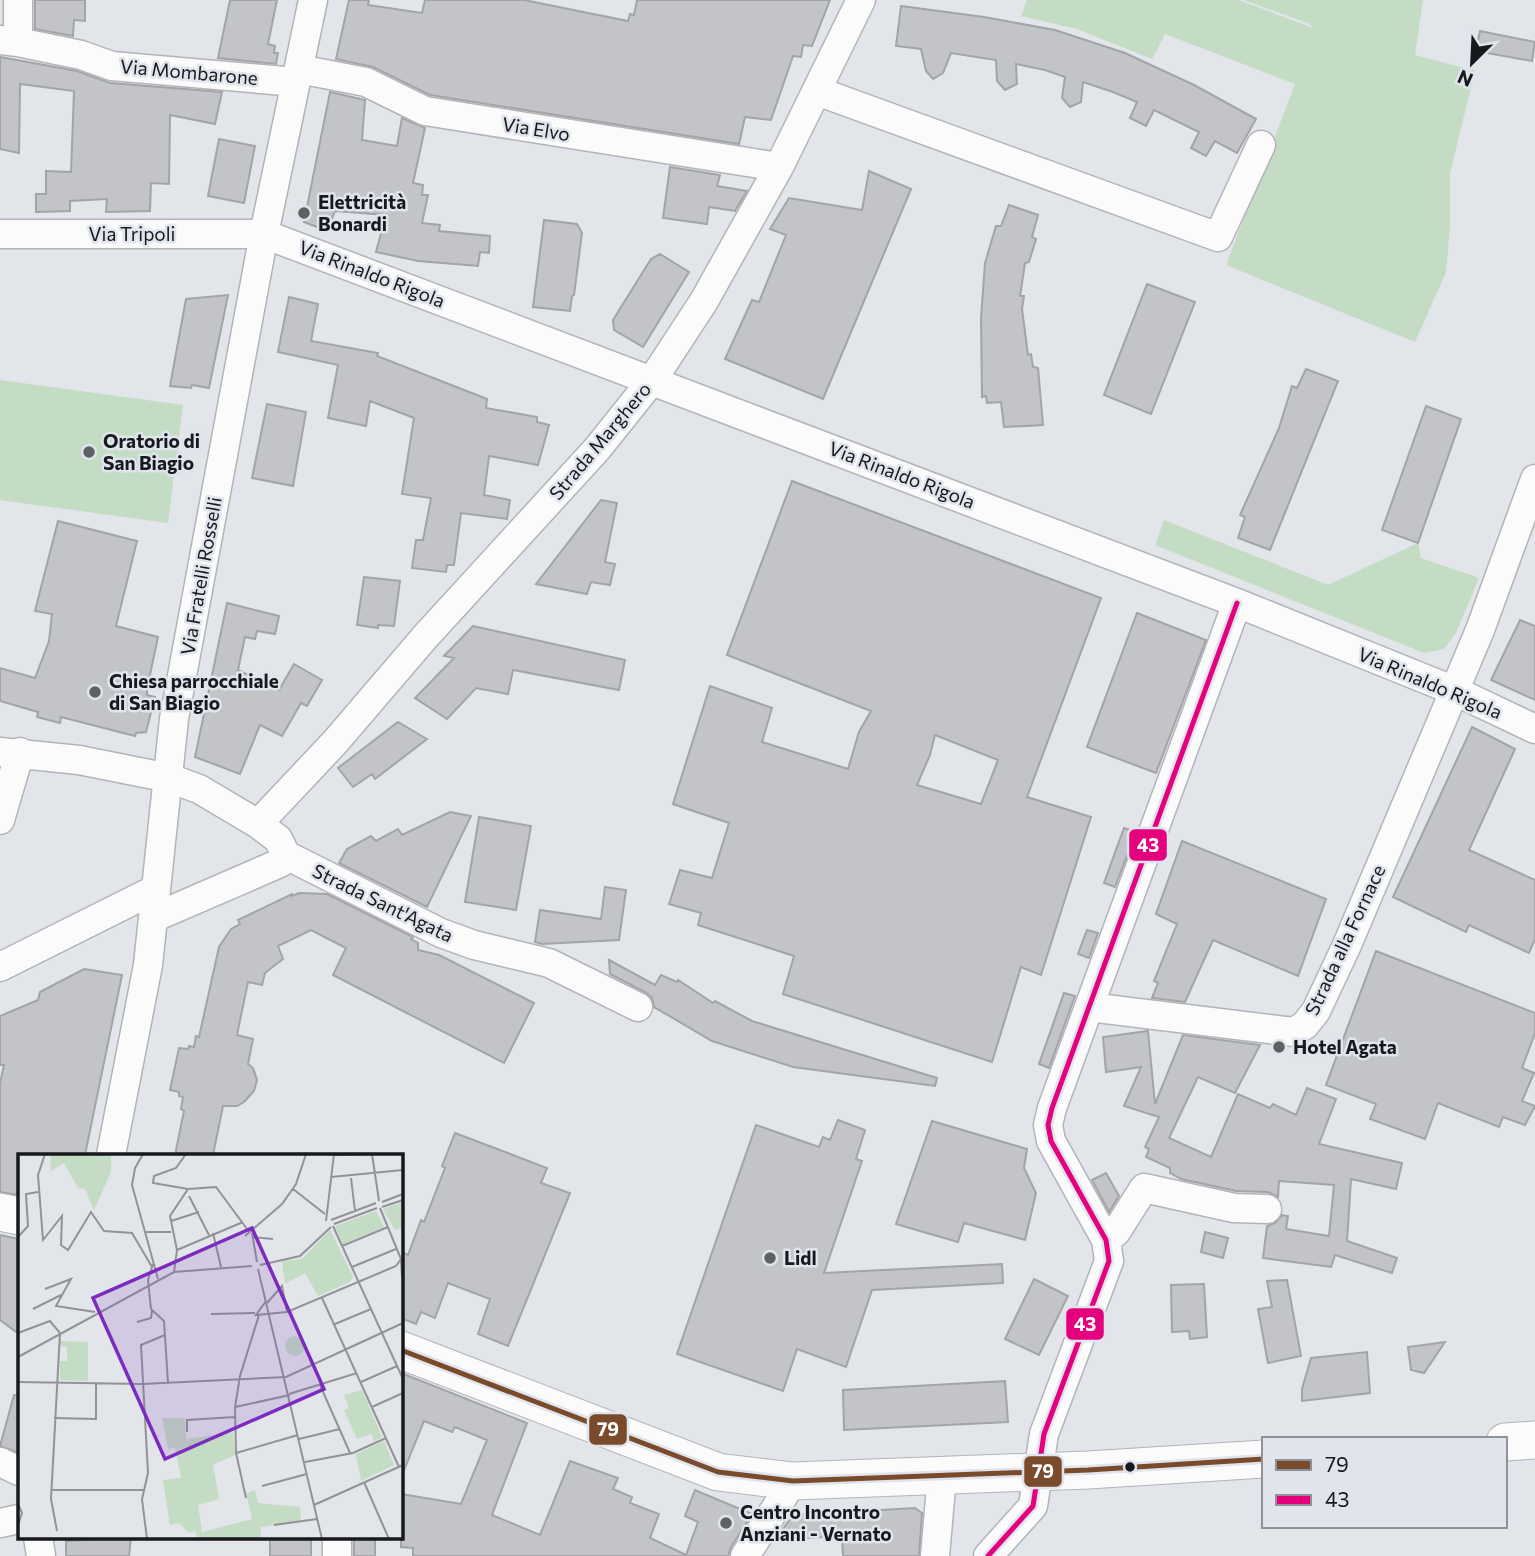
<svg xmlns="http://www.w3.org/2000/svg" width="1535" height="1556" font-family="Commissioner,sans-serif">
	<style>
		.green { fill: #c4dbc4 }
		.building { fill: #c2c4c8; stroke: #a2a4a7; stroke-width: 2; fill-rule: evenodd }
		.lines { fill: none; stroke-linecap: round; stroke-linejoin: round }
		.minor-casing { stroke: #b2b4b8; stroke-width: 31 }
		.major-casing { stroke: #b2b4b8; stroke-width: 39 }
		.minor { stroke: #fbfbfc; stroke-width: 28 }
		.major { stroke: #fbfbfc; stroke-width: 37 }
		.bus-1-casing { stroke: #dfe4ed; stroke-width: 10 }
		.bus-2-casing { stroke: #dfe4ed; stroke-width: 10 }
		.bus-1 { stroke: #7a4b2a; stroke-width: 5 }
		.bus-2 { stroke: #e5007d; stroke-width: 5 }
		.poi-dot { fill: #5e6064; stroke: #dfe4ed; stroke-width: 2.5 }
		.bus-dot { fill: #17191c; stroke: #dfe4ed; stroke-width: 2.5 }
		.labels { text-anchor: middle; stroke-width: 5; stroke-linejoin: round; paint-order: stroke }
		.street-label { font-size: 19px; fill: #17191c; stroke: #dfe4ed }
		.poi-label { font-size: 19px; font-weight: bold; fill: #17191c; stroke: #dfe4ed; text-anchor: start }
		.inset-road { fill: none; stroke: #919398; stroke-width: 2 }
		.view { fill: #7b2cbf; fill-opacity: 0.15; stroke: #7b2cbf; stroke-width: 3.5 }
		.inset-edge { fill: none; stroke: #17191c; stroke-width: 3.5 }
		.line-badge { stroke: #dfe4ed; stroke-width: 2.5 }
		.badge-label { font-size: 19px; text-anchor: middle; font-weight: bold; fill: #fff }
	</style>
	<rect width="100%" height="100%" fill="#e2e5ea"/>
	<!-- green -->
	<path class="green" d="M1027 0H1239L1313 28 1310 24 1244 0H1423L1415 55 1475 71 1450 173V228L1446 272 1415 342 1226 265 1295 84 1165 34 1152 59 1077 29 1021 16Z
		M0 380 183 405 168 523 0 500Z
		M1164 520 1328 585 1418 543 1421 558 1479 578 1456 633 1444 649 1424 653 1155 545Z"/>
	<!-- building -->
	<path class="building" d="M35 0H85V21L74 20 73 36 35 29Z
		M230 0H277L268 44 275 46 274 53H278L276 64 218 58Z
		M349 0H369L368 5 422 13 425 0H524L628 21 630 14 634 15 637 0H830L812 46 803 45 801 57 793 56 771 120 745 117 739 144 430 95 373 67 336 59Z
		M901 6 984 17 1055 30 1125 53 1194 85 1256 119 1237 153 1215 141 1206 156 1191 148 1199 132 1154 110 1146 126 1130 118 1137 102 1113 92 1083 82 1081 102 1070 107 1062 98 1065 77 1045 70 1016 64 1017 84 1005 90 997 81 996 60 951 53 943 73 933 79 926 71 921 49 896 46Z
		M1480 31 1535 42 1532 61 1476 51Z
		M0 57 77 71 110 83 222 92 215 124 170 115 169 184 151 183 150 211 106 212 107 199 70 201V211L36 212V194H46V171L71 172 74 91 20 84 19 153 0 149Z
		M330 92 365 100 362 140 397 146 402 118 425 128 413 183 423 185 422 195H428L422 223 440 225 439 231 490 236 489 253 480 252 478 266 418 261 376 252 386 215 335 211 327 231 304 222Z
		M219 139 255 146 244 203 208 196Z
		M670 167 720 175 717 186 747 191 735 211 709 207 707 224 663 218Z
		M869 171 911 189 823 399 725 359 752 300 759 302 786 235 770 229 789 198 862 210Z
		M1009 205 1038 215 1032 237 1036 239 1029 262 1025 263 1020 296H1024L1022 309 1028 355 1031 354 1033 367 1038 368 1043 425 1004 427 1001 402 987 403 986 396 982 397 981 318 985 263 996 226H1001Z
		M544 220 577 224 582 233 574 295 572 296 570 311 533 307Z
		M660 254 689 272 643 347 614 330 613 320 651 259Z
		M1147 284 1195 302 1151 414 1104 395Z
		M228 295 209 388 192 385 191 388 170 386 186 299Z
		M289 297 318 304 311 341 378 353 377 356 487 399 486 408 537 417V422L549 425 538 465 489 456 484 495 510 500 507 519 461 513 454 565H447L446 572 412 568 416 540H423L431 498 402 494 414 418 370 401 366 426 328 418 338 365 278 352Z
		M1306 369 1338 381 1270 550 1238 538 1245 517 1240 515 1279 428 1292 386 1297 388Z
		M267 404 306 412 293 486 252 478Z
		M1426 406 1461 419 1418 543 1382 530Z
		M792 481 1101 598 1027 797 1091 817 1041 975 1021 967 992 1062 783 994 794 956 698 925 701 913 669 904 680 870 712 878 729 823 673 804 710 686 772 708 762 742 848 769 859 732 871 711 727 655ZM935 735 998 760 981 804 917 785 930 755Z
		M601 500 617 503 605 562 615 564 610 585 591 582 587 594 536 584Z
		M58 521 137 541 116 626 158 637 147 689V695L155 697 146 732 136 733 135 736 61 717 60 723 37 717 38 712 0 701V668L35 678 49 641 52 614 35 611Z
		M364 577 400 581 394 626 378 625V628L357 625Z
		M227 603 279 616 275 634 257 631 255 639 245 637 238 670 279 690 294 664 322 680 307 706 301 703 282 736 260 725 240 774 195 757Z
		M1137 613 1206 640 1156 773 1087 747Z
		M1520 620 1535 626V700L1491 680Z
		M473 626 625 660 619 690 513 670 508 694 476 688 447 719 415 698 454 658 444 656Z
		M398 722 427 739 375 779 372 774 353 787 338 768Z
		M1472 727 1515 749 1469 850 1535 880V939L1529 953 1469 925 1466 932 1393 897Z
		M450 812 471 816 427 907 339 863 347 849 371 836 376 841 398 829 402 835Z
		M479 817 531 826 516 910 465 902Z
		M1124 828 1136 832 1115 887 1104 883Z
		M1182 841 1326 899 1298 976 1213 940 1185 1002 1152 998 1158 983 1154 981 1177 924 1156 914Z
		M605 887 626 890 619 940 542 944 535 942 540 910 601 919Z
		M299 893 327 894 413 937 411 939 418 943V950L439 955 534 1003 504 1063 333 975 346 948 311 930 278 946 283 959 265 973 262 985 248 982 237 1035 253 1039 248 1064 253 1068 257 1080 254 1091 244 1102 237 1106H223L213 1155H175L184 1111 181 1109 183 1097 179 1096V1092L170 1090 179 1048 188 1049 189 1046 194 1047 196 1036 199 1037 219 947 231 929 240 924 238 920 292 894V896Z
		M1087 930 1098 933 1089 958 1078 954Z
		M1376 951 1535 1013V1033L1522 1068 1534 1073 1522 1101 1535 1106 1525 1125 1503 1117 1499 1127 1438 1103 1425 1139 1370 1119 1376 1104 1326 1085Z
		M609 960 655 985 661 975 677 982 678 980 713 1003 715 1001 752 1021 937 1078 935 1086 793 1067 712 1041 654 1007 652 998 645 992 610 974Z
		M84 969 122 975 85 1155H19V1195L0 1192V1083L4 1065H0V1016L38 1000 40 992Z
		M1064 993 1075 996 1049 1068 1039 1064Z
		M1148 1031 1155 1104 1183 1035 1260 1045 1235 1093 1198 1077 1169 1138 1211 1157 1238 1094 1270 1108 1273 1104 1296 1115 1307 1088 1336 1099 1319 1144 1402 1163 1396 1189 1351 1179 1347 1241 1397 1258 1392 1273 1335 1255 1331 1267 1263 1258 1267 1226 1275 1223 1282 1215 1288 1216 1286 1229 1329 1236 1334 1185 1279 1181 1278 1197 1268 1192 1236 1191 1181 1179 1170 1173V1168L1146 1157 1149 1149 1145 1147 1159 1117 1124 1106 1141 1067 1106 1072 1103 1037Z
		M838 1120 865 1130 856 1159 862 1161 824 1273 1002 1264 1003 1283 872 1290 846 1367 797 1349 783 1391 677 1354 756 1125 819 1147 823 1137 830 1140Z
		M932 1121 1027 1149 1024 1168 1036 1193 1025 1240 964 1223 958 1242 896 1224Z
		M455 1133 547 1168 541 1183 570 1193 508 1346 478 1334 490 1299 448 1283 435 1318 421 1312 416 1324 401 1318V1252L408 1255 421 1220 424 1222 445 1168 442 1166Z
		M1106 1173 1119 1196 1109 1212 1092 1180Z
		M1205 1232 1228 1238 1223 1258 1201 1252Z
		M0 1235 19 1239V1334L0 1320Z
		M1034 1279 1068 1296 1039 1355 1005 1339Z
		M1287 1280 1301 1356 1268 1363 1258 1309 1272 1307 1267 1281Z
		M1204 1284 1207 1337 1190 1339 1189 1331 1172 1332 1171 1285Z
		M1445 1342 1424 1373 1411 1370 1408 1347Z
		M1367 1352 1370 1393 1302 1401V1389L1311 1358Z
		M401 1373 527 1423 492 1515 540 1535 570 1461 618 1478 613 1489 632 1497 630 1503 659 1514 650 1538 686 1555 698 1522 685 1516 695 1490 752 1514 731 1547 728 1556H413V1548L401 1547V1494L461 1504 487 1440 455 1427 452 1432 424 1421 401 1478Z
		M1005 1381 1008 1422 844 1430 843 1390Z
		M14 1395 19 1396V1453L0 1446Z
		M915 1508 922 1513 919 1556H843L842 1536 775 1540 793 1515Z
		M104 1537H131L129 1556H66V1541L104 1539Z
		M270 1537H311V1556H270Z
		M354 1537H375V1556H354Z"/>
	<g class="lines">
		<defs>
			<path id="minor" d="M18 0V42
				M0 40 18 42 81 55 112 66 296 82
				M299 69 366 82 425 111 779 167
				M817 91 1218 237 1261 145
				M0 234H264L1237 603 1455 691 1535 729
				M0 752 79 760 169 778 199 789 258 824 278 839 286 855 280 863 153 918
				M0 820 20 752
				M258 824 336 741 425 637 597 449 653 379 704 301 779 167 861 0
				M286 855 441 933 474 945 549 963 638 1007
				M0 967 156 889
				M1089 1007 1294 1032 1305 1025 1316 1011 1347 945 1480 630 1535 479
				M111 1155 148 965 174 719 264 234 313 0
				M1106 1240 1116 1232 1144 1188 1234 1208 1267 1209
				M0 1462 19 1471
				M0 1523 19 1519
				M38 1537 41 1556
				M337 1556V1537
				M745 1556 793 1481
				M935 1556 942 1476
				M988 1556 1033 1506 1044 1434 1109 1261 1106 1240 1051 1141 1048 1125 1052 1108 1237 603"/>
			<path id="major" d="M0 1212 19 1216
				M401 1350 718 1472 793 1481 1088 1470 1264 1459
				M1505 1442 1535 1440"/>
		</defs>
		<!-- minor casing -->
		<use href="#minor" class="minor-casing"/>
		<!-- major casing -->
		<use href="#major" class="major-casing"/>
		<!-- minor -->
		<use href="#minor" class="minor"/>
		<!-- major -->
		<use href="#major" class="major"/>
		<defs>
			<path id="bus-1" d="M401 1350 718 1472 793 1481 1088 1470 1264 1459"/>
			<path id="bus-2" d="M988 1556 1033 1506 1044 1434 1109 1261 1106 1240 1051 1141 1048 1125 1052 1108 1237 603"/>
		</defs>
		<!-- bus-1 casing -->
		<use href="#bus-1" class="bus-1-casing"/>
		<!-- bus-2 casing -->
		<use href="#bus-2" class="bus-2-casing"/>
		<!-- bus-1 -->
		<use href="#bus-1" class="bus-1"/>
		<!-- bus-2 -->
		<use href="#bus-2" class="bus-2"/>
	</g>
	<!-- markers -->
	<g class="poi-dot">
		<circle cx="304" cy="213" r="7"/>
		<circle cx="89" cy="452" r="7"/>
		<circle cx="95" cy="692" r="7"/>
		<circle cx="1279" cy="1047" r="7"/>
		<circle cx="770" cy="1258" r="7"/>
		<circle cx="726" cy="1523" r="7"/>
	</g>
	<circle class="bus-dot" cx="1130" cy="1467" r="6"/>
	<g class="labels">
		<!-- street labels -->
		<g class="street-label">
			<text transform="translate(189 72) rotate(5)" y="7">Via Mombarone</text>
			<text transform="translate(536 129) rotate(9)" y="7">Via Elvo</text>
			<text x="132" y="241">Via Tripoli</text>
			<text transform="translate(372 274) rotate(21)" y="7">Via Rinaldo Rigola</text>
			<text transform="translate(600 441) rotate(-50)" y="7">Strada Marghero</text>
			<text transform="translate(902 475) rotate(21)" y="7">Via Rinaldo Rigola</text>
			<text transform="translate(201 576) rotate(-80)" y="7">Via Fratelli Rosselli</text>
			<text transform="translate(1430 683) rotate(23)" y="7">Via Rinaldo Rigola</text>
			<text transform="translate(383 903) rotate(26)" y="7">Strada Sant'Agata</text>
			<text transform="translate(1345 940) rotate(-65)" y="7">Strada alla Fornace</text>
		</g>
		<!-- poi labels -->
		<g class="poi-label">
			<text x="318" y="209">Elettricità<tspan x="318" dy="22">Bonardi</tspan></text>
			<text x="103" y="448">Oratorio di<tspan x="103" dy="22">San Biagio</tspan></text>
			<text x="109" y="688">Chiesa parrocchiale<tspan x="109" dy="22">di San Biagio</tspan></text>
			<text x="1293" y="1054">Hotel Agata</text>
			<text x="784" y="1265">Lidl</text>
			<text x="740" y="1519">Centro Incontro<tspan x="740" dy="22">Anziani - Vernato</tspan></text>
		</g>
	</g>
	<!-- overview -->
	<g transform="translate(18 1154)">
		<rect width="385" height="385" fill="#e2e5ea"/>
		<path d="M32 0H93V18L76 56 67 35 60 34 46 9 33 17ZM385 48V73L377 76 365 55ZM358 57 366 73 325 90 317 72ZM312 76 335 123 332 128 300 142 287 119 267 130 264 107 284 105ZM267 192a10 10 0 1 1 20 0a10 10 0 1 1-20 0ZM42 187 70 188V227L42 226V207H49V193L42 192ZM344 236 364 283 356 287 353 280 339 285 326 256 331 254 326 241ZM144 264H167L168 285 215 278 217 301 195 311 201 345 180 351 184 378 234 365 228 339 237 336 240 349 282 353 283 367 243 373V385H180L177 377 171 379 161 369 152 371 145 326 163 324 157 294 150 295ZM366 287 376 311 343 327 338 300Z" fill="#c4dbc4"/>
		<path class="inset-road" d="M27 0 20 21 25 86 44 62 43 91 50 96 73 58 86 77 114 79 134 113M125 0 117 14 114 31 140 125M168 0 158 14 136 22 135 29 170 35 198 33 232 79M354 0 361 47M316 1 356 0M313 23 385 16M333 24 337 57M275 35 307 60M171 42 191 81M364 48 385 40M364 53 385 46M362 54 383 105 384 123M313 66 358 49M153 67 181 58M308 67 316 0M316 70 359 54M315 72 385 225M128 78H153M195 79 203 113M234 79 239 108M227 82 264 50 278 30 288 0M0 83 10 72 8 40 20 38M234 83 255 85M324 92 370 73M159 96 225 68M135 110 130 126 133 155 146 167 150 229M242 111 282 102 313 73M334 113 378 95M240 115 304 385M156 118 159 96 152 62 170 35M27 135 53 125 38 152 77 158M304 144 381 313M248 147 238 161 269 158 378 112 383 105M249 149 264 132 269 158M15 155 43 141M193 160 237 159M119 168 133 164 134 157M317 170 353 155M0 179 32 167 42 179 33 345 39 377M0 203 156 118 234 112M0 228 124 230 268 223 385 169M343 228 379 212M302 231 332 299M271 240 339 219M217 253 272 241M354 253 385 239M36 264 78 265V229M169 278V266L217 263M281 285 322 275M218 299 280 281M287 308 335 299 368 284M346 328 371 385M244 332 289 320M33 336H125M228 344 218 299 217 253 222 222 241 161M0 350 4 359 0 371M296 351 385 311M256 371 299 365M129 385 124 345 130 319 123 191 147 181"/>
		<path class="view" d="M234 74 306 235 147 305 75 144Z"/>
		<rect width="385" height="385" class="inset-edge"/>
	</g>
	<g class="line-badge">
		<rect x="1128" y="828" width="40" height="34" rx="7" fill="#e5007d"/>
		<rect x="1065" y="1307" width="40" height="34" rx="7" fill="#e5007d"/>
		<rect x="588" y="1413" width="40" height="33" rx="7" fill="#7a4b2a"/>
		<rect x="1023" y="1455" width="40" height="33" rx="7" fill="#7a4b2a"/>
	</g>
	<g class="badge-label">
		<text x="1148" y="852">43</text>
		<text x="1085" y="1331">43</text>
		<text x="608" y="1436">79</text>
		<text x="1043" y="1478">79</text>
	</g>
	<!-- legend -->
	<rect x="1262" y="1437" width="245" height="91" fill="#dfe4ed" stroke="#8f9399" stroke-width="2"/>
	<rect x="1276" y="1460" width="35" height="10" fill="#7a4b2a" stroke="#8f9399" stroke-width="2"/>
	<text x="1325" y="1472" font-size="21" fill="#17191c">79</text>
	<rect x="1276" y="1495" width="35" height="10" fill="#e5007d" stroke="#8f9399" stroke-width="2"/>
	<text x="1325" y="1507" font-size="21" fill="#17191c">43</text>
	<!-- north arrow -->
	<g transform="translate(1472 63) rotate(204)" stroke="#dfe4ed" stroke-width="5" paint-order="stroke">
	<path d="M0-5L12 26L0 18L-12 26Z" fill="#17191c"/>
	<text y="-10" font-size="19" font-weight="bold" text-anchor="middle" fill="#17191c">N</text>
	</g>
</svg>
